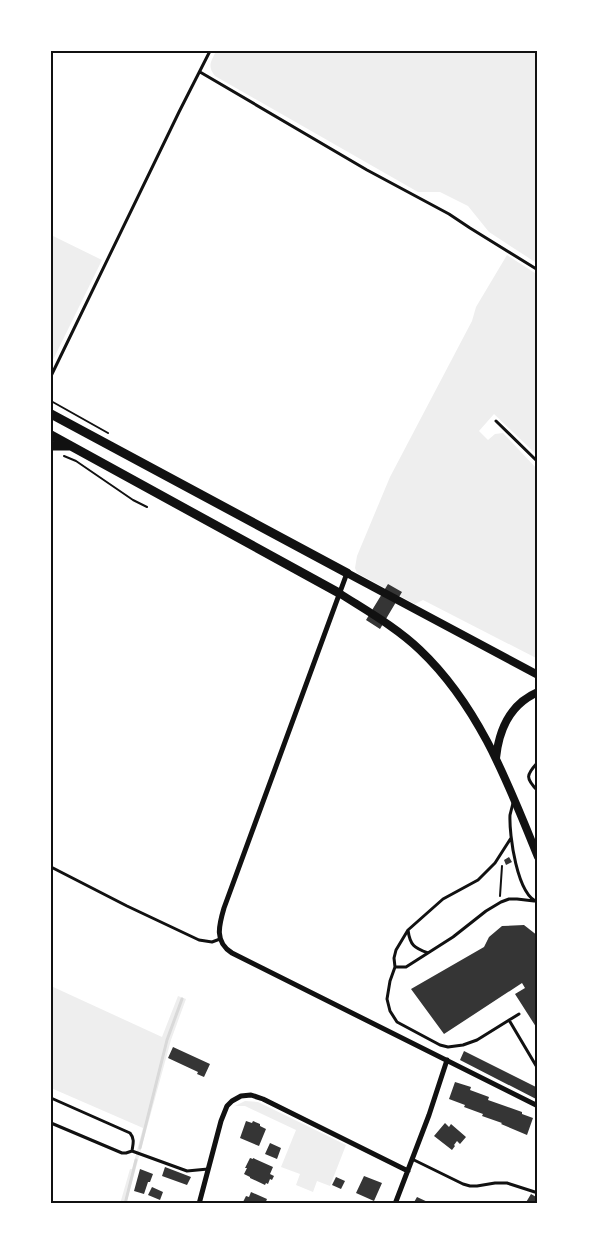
<svg xmlns="http://www.w3.org/2000/svg" width="589" height="1255" font-family="'Titillium Web',sans-serif">
	<style>
		.green { fill: #eee }
		.lines { fill: none; stroke-linecap: round; stroke-linejoin: round }
		.stream { stroke: #d9d9d9; stroke-width: 3 }
		.building { fill: #353535 }
		.path { stroke: #111; stroke-width: 2 }
		.service { stroke: #111; stroke-width: 3 }
		.minor { stroke: #111; stroke-width: 5 }
		.tertiary { stroke: #111; stroke-width: 8 }
		.primary { stroke: #111; stroke-width: 9 }
		.neatline { fill: none; stroke: #111; stroke-width: 2 }
	</style>
	<rect width="100%" height="100%" fill="#fff"/>
	<!-- green -->
	<path class="green" d="M216 51H538V264L489 232 468 206 440 192H418L215 76C207 66 211 62 216 51Z
		M51 235 102 260 51 364Z
		M507 255 538 275V456L494 414 479 431 488 440 495 434 503 433 538 470V659L423 600 415 604 357 573 355 568 357 556 390 477 472 321 476 307Z
		M51 986 162 1037 178 996 186 999 171 1040 126 1204H120L130 1169H132L143 1128 51 1088Z
		M245 1101 258 1102 346 1145 330 1186 317 1181 313 1192 296 1185 300 1174 281 1167 296 1130 245 1106H235Z"/>
	<g class="lines">
		<!-- stream -->
		<path class="stream" d="M140 1148 167 1040 182 999
			M125 1204 136 1160"/>
	</g>
	<!-- building -->
	<path class="building" d="M388 584 402 592 380 629 366 620Z
		M509 857 512 862 506 865 504 860Z
		M524 925 538 936V1030L515 994 525 988 522 983 444 1034 411 989 484 947 489 937 502 926Z
		M173 1047 210 1064 204 1077 197 1074 198 1072 168 1058Z
		M464 1051 538 1088V1100L460 1060Z
		M455 1082 471 1087 470 1090 489 1097 488 1100 522 1112V1114L533 1118 527 1135 501 1124 502 1123 482 1116 483 1114 464 1107 465 1105 449 1099Z
		M246 1121 252 1123 253 1121 260 1124V1126L266 1129 259 1146 240 1138Z
		M445 1123 449 1127 451 1124 466 1137 460 1144 457 1141 454 1145 455 1146 452 1150 434 1136Z
		M270 1143 281 1148 277 1159 265 1154Z
		M250 1158 253 1159V1158L273 1167 270 1174 274 1176 272 1180 270 1179 268 1184 266 1183 265 1185 250 1178V1177L244 1174 247 1168H245Z
		M165 1167 191 1177 187 1185 162 1176Z
		M140 1169 153 1174 150 1182H148L144 1194 134 1191Z
		M364 1176 382 1183 374 1201 356 1193Z
		M336 1177 345 1181 341 1189 332 1185Z
		M152 1187 163 1192 160 1200 148 1195Z
		M251 1192 267 1199 265 1204H242L246 1196 249 1197Z
		M531 1194 538 1198V1204H525Z
		M417 1197 432 1204H413Z"/>
	<g class="lines">
		<!-- path -->
		<path class="path" d="M51 401 108 433
			M64 456 76 461 133 500 147 507
			M500 896 502 866"/>
		<!-- service -->
		<path class="service" d="M200 72 367 170 449 214 470 228 538 270
			M51 376 179 112 210 51
			M496 421 538 462
			M538 762C526 775 525 778 538 791
			M513 803C512 807 511 811 510 815 509 834 517 896 538 902
			M511 838 495 863 478 880 443 899 408 930 396 950 394 958 395 967 390 981 387 999 390 1011 397 1022 440 1045 448 1047 463 1045 477 1040 519 1014
			M51 867 127 906 199 940 212 942 220 939
			M408 930C410 945 414 948 428 953
			M395 967H406L453 937 486 911 501 902 509 899H517L534 901
			M509 1020 538 1069
			M51 1098 130 1133C135 1139 133 1144 132 1151
			M51 1123 122 1153H126L132 1151 187 1171 208 1169
			M412 1159 463 1184 470 1186H477L495 1183H507L538 1193"/>
		<!-- minor -->
		<path class="minor" d="M347 573 224 908C219 925 214 942 232 953L538 1106
			M199 1204 221 1121 227 1106 232 1101 241 1096 251 1095 263 1099 408 1171
			M395 1204 429 1115 447 1060"/>
		<!-- tertiary -->
		<path class="tertiary" d="M347 573 538 675
			M339 593C367 611 396 627 420 650 479 706 508 783 538 857
			M496 758C499 729 510 704 538 692"/>
		<!-- primary -->
		<path class="primary" d="M51 414 347 573
			M51 435 339 593
			M51 446H68"/>
	</g>
	<!-- border -->
	<rect width="589" height="1255" fill="none" stroke="#ffffff" stroke-width="105"/>
	<rect x="52" y="52" width="484" height="1150" class="neatline"/>
</svg>
